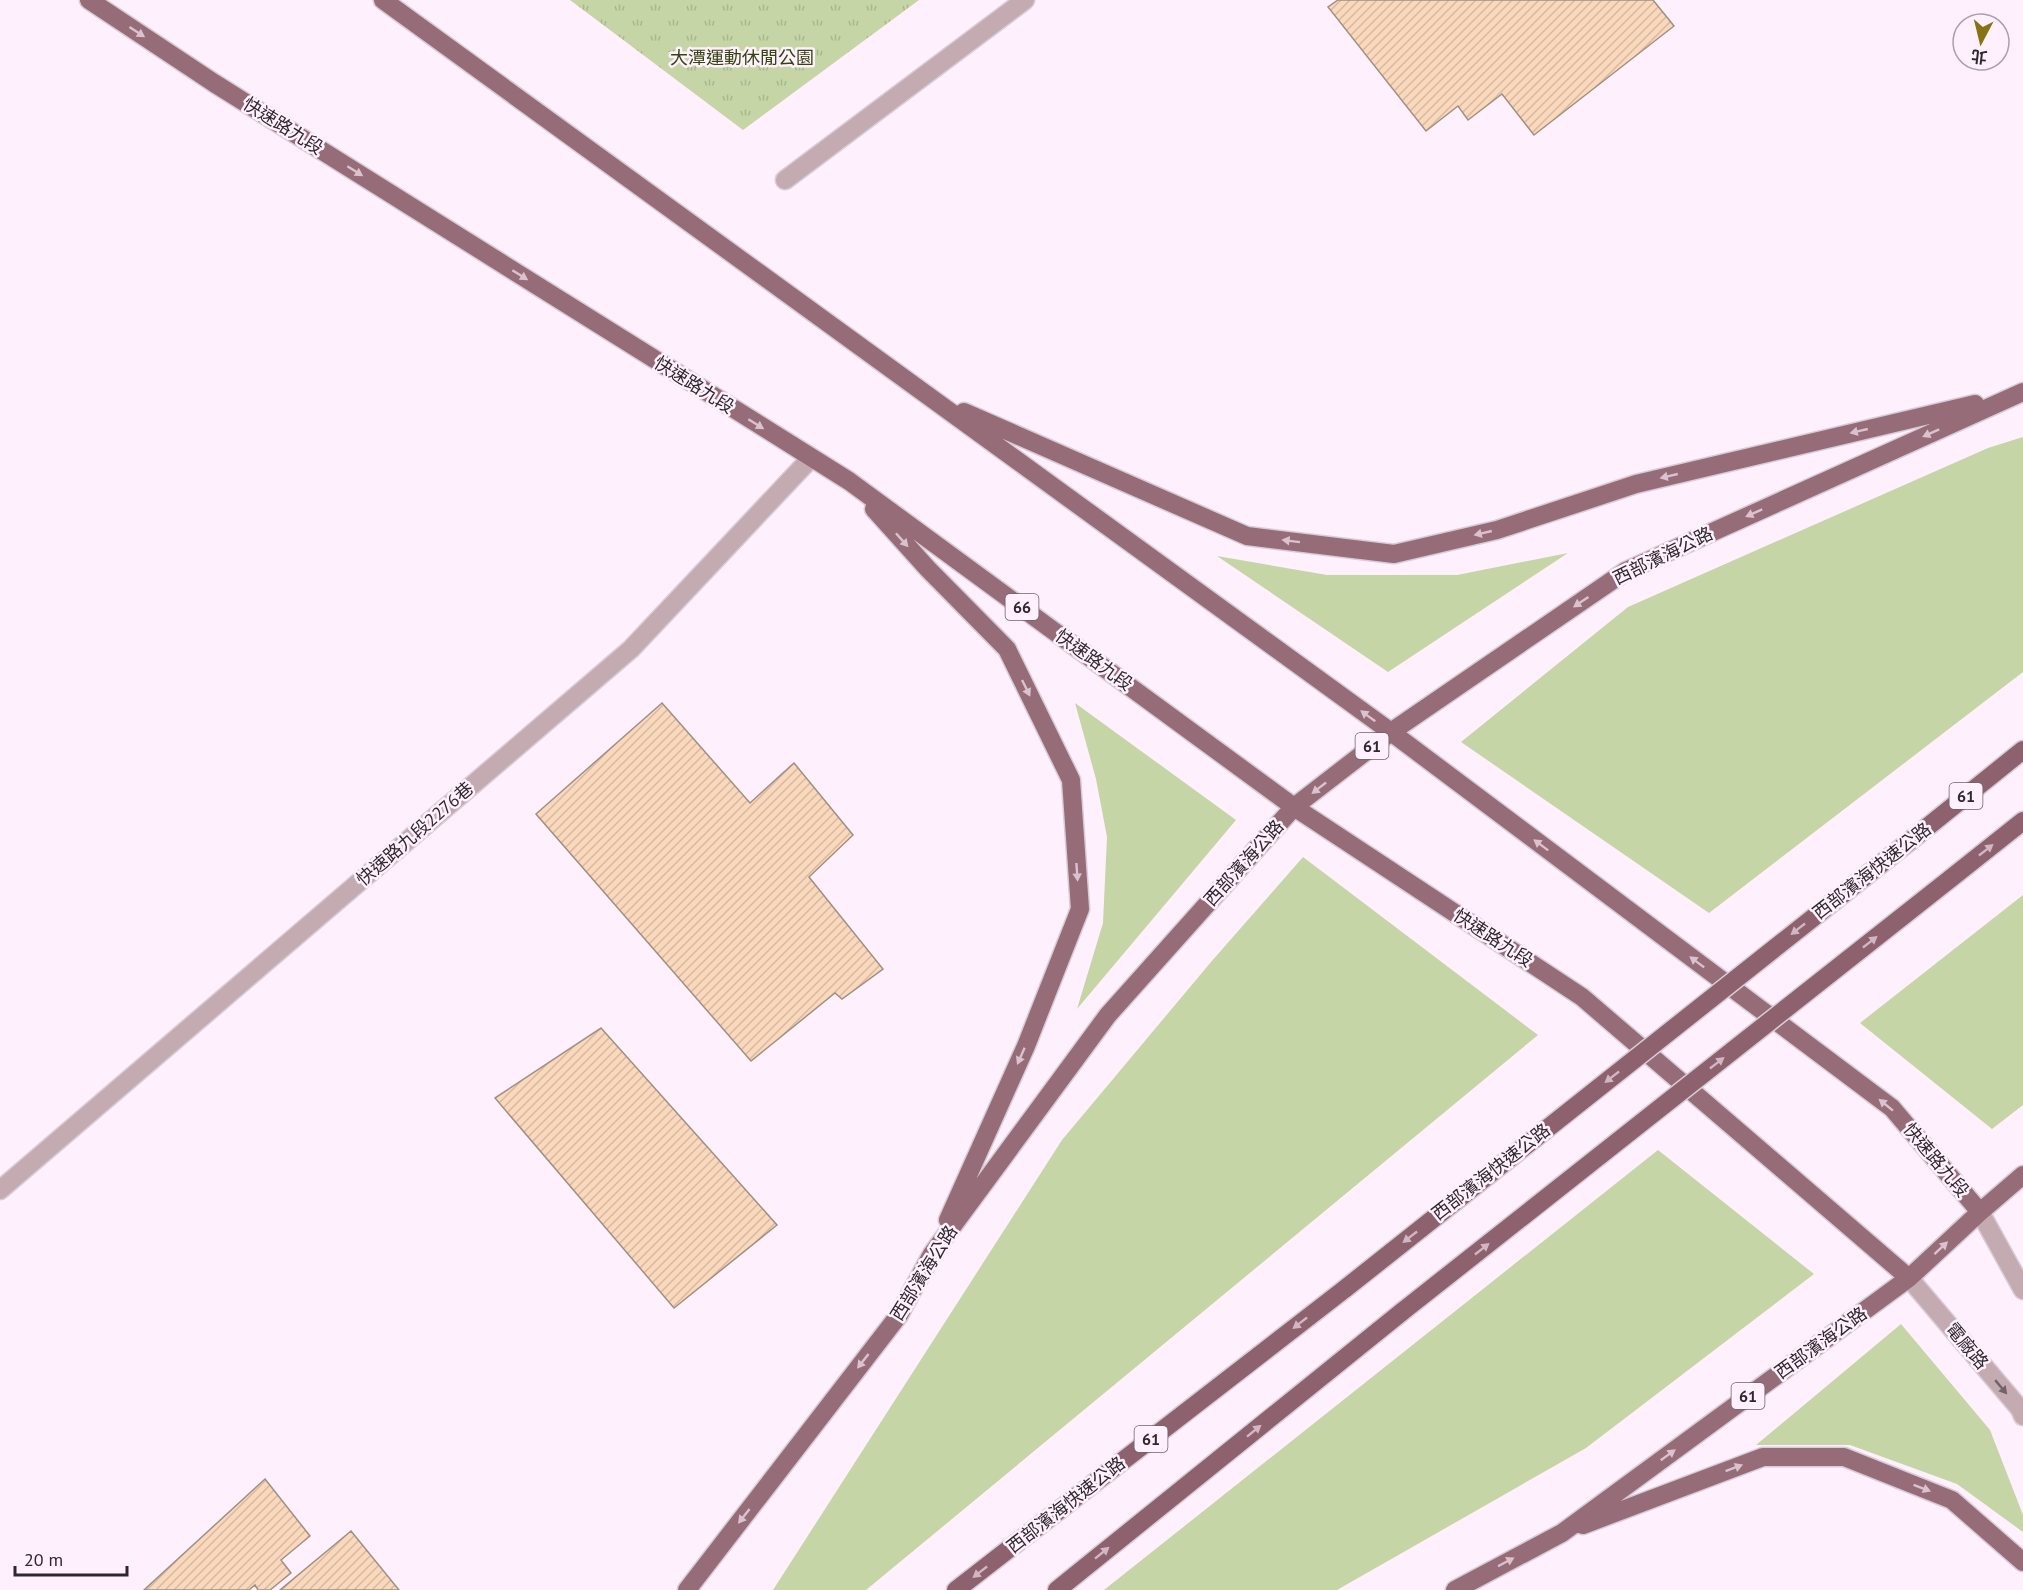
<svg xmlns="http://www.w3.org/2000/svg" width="2023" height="1590" font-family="'PT Sans','Noto Sans TC',sans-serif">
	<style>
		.grass { fill: #c5d5a6 }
		.park { fill: url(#park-tufts) }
		.building { fill: url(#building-hatch); stroke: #9f9083; stroke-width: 1.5 }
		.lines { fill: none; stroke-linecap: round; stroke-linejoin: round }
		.service-casing { stroke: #d9ccd7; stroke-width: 21 }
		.minor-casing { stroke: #d9ccd7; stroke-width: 21 }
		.primary-casing { stroke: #d9ccd7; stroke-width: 21 }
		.trunk-casing { stroke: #d9ccd7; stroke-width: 21 }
		.service { stroke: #c3abb1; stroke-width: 18 }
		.minor { stroke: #c3abb1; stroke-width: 18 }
		.primary { stroke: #976c79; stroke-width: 18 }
		.trunk { stroke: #8e616e; stroke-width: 18 }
		.trunk-bridge-casing { stroke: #d9ccd7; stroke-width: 21; stroke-linecap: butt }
		.trunk-bridge { stroke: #8e616e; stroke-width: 18 }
		.oneway { fill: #dac2ce }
		.oneway2 { fill: #d1b7c3 }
		.oneway3 { fill: #716369 }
		.labels { text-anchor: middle; stroke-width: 5; stroke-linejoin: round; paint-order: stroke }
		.shield { fill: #fef0fc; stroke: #6c646c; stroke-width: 1.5 }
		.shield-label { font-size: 16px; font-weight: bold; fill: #2e282e }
		.park-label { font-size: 18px; fill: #36440f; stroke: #fef0fc }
		.street-label { font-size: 18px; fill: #2e282e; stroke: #fef0fc }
	</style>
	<defs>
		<pattern id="park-tufts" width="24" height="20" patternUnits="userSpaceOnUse" patternTransform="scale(1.5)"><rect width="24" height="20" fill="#c5d5a6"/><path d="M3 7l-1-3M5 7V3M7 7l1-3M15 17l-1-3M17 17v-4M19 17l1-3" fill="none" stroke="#aab78f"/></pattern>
		<pattern id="building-hatch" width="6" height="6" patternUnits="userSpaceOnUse" patternTransform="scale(1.5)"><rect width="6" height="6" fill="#fad8bb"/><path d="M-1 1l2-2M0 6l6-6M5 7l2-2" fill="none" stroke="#d7b9a1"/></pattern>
	</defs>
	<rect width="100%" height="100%" fill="#fef0fc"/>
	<!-- grass -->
	<path class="grass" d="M2023 437V672L1709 913 1461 742 1628 607 1988 448Z
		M1568 553 1388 672 1217 556 1327 575H1457Z
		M1075 703 1236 820 1077 1009 1103 923 1107 837 1096 779Z
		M1303 857 1538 1035 866 1590H773L1062 1140 1211 962Z
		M2023 895V1105L1992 1129 1860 1023Z
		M1658 1150 1814 1274 1586 1448 1337 1590H1104Z
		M1901 1324 1990 1430 2023 1515V1532L1957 1484 1850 1445H1756Z"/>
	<!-- park -->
	<path class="park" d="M570 0H919L743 130Z"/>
	<!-- building -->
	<path class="building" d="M1338 0H1653L1674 26 1534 135 1502 94 1468 120 1458 106 1426 131 1328 7Z
		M662 703 750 803 794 763 853 835 809 877 883 969 842 999 835 993 751 1061 536 814Z
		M601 1028 777 1225 674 1308 495 1098Z
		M265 1479 310 1536 281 1560 291 1573 270 1590H258L255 1585 249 1590H144Z
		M351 1531 399 1590H280Z"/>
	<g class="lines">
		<defs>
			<path id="service" d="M0 1190 631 649 811 458"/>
			<path id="minor" d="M785 180 1025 0
				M1980 1212 2023 1290
				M1909 1278 2020 1409 2023 1416"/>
			<path id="primary" d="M89 0 214 83 849 481 1294 807 1582 997 1909 1278
				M383 0 1391 732 1892 1108 1980 1212
				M964 412 1247 536 1394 554 1497 530 1636 484 1975 404
				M874 509 928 569 1007 649 1071 780 1080 909 1026 1046 948 1220
				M1583 1525 1763 1457H1844L1952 1500 2023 1562
				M687 1590 899 1315 932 1254 1108 1015 1294 807 1391 732 1626 571 2023 392
				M1455 1590 1562 1533 1909 1278 1980 1212 2023 1175"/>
			<path id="trunk" d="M1910 841 2023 750
				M1950 879 2023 821
				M956 1590 1346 1288
				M1057 1590 1403 1311"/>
		</defs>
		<!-- service casing -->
		<use href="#service" class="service-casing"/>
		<!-- minor casing -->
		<use href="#minor" class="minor-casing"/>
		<!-- primary casing -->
		<use href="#primary" class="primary-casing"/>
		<!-- trunk casing -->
		<use href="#trunk" class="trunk-casing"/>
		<!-- service -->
		<use href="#service" class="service"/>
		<!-- minor -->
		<use href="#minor" class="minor"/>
		<!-- primary -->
		<use href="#primary" class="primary"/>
		<!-- trunk -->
		<use href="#trunk" class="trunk"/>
		<defs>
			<path id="trunk-bridge" d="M1346 1288 1910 841
				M1403 1311 1950 879"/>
		</defs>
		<!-- trunk-bridge casing -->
		<use href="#trunk-bridge" class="trunk-bridge-casing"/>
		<!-- trunk-bridge -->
		<use href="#trunk-bridge" class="trunk-bridge"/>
	</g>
	<!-- one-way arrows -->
	<defs><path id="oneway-solid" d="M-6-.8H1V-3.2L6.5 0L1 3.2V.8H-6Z" transform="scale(1.5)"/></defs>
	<g class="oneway">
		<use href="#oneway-solid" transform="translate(137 32) rotate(33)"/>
		<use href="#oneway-solid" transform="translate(355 171) rotate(32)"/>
		<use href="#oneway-solid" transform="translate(520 275) rotate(32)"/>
		<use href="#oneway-solid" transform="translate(756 424) rotate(32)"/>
		<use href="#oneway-solid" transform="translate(1859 431) rotate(167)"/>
		<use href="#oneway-solid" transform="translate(1931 433) rotate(156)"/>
		<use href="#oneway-solid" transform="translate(1669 476) rotate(167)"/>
		<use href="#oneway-solid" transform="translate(1754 513) rotate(156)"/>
		<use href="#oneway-solid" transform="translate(1483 533) rotate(167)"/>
		<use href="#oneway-solid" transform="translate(902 540) rotate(48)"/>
		<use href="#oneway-solid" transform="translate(1291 541) rotate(-173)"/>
		<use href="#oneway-solid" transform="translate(1581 602) rotate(146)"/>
		<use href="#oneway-solid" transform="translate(1026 688) rotate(64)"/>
		<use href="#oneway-solid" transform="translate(1368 716) rotate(-144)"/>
		<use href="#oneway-solid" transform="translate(1319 788) rotate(142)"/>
		<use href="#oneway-solid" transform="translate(1541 845) rotate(-143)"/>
		<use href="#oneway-solid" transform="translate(1077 872) rotate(86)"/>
		<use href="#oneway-solid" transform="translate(1697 962) rotate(-143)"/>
		<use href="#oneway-solid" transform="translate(1021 1056) rotate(114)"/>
		<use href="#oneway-solid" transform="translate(1886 1105) rotate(-141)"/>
		<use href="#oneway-solid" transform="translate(1941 1248) rotate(-43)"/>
		<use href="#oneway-solid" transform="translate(863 1361) rotate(128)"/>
		<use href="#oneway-solid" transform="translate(1668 1455) rotate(-36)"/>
		<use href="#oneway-solid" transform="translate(1734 1468) rotate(-21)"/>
		<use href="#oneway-solid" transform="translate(1922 1488) rotate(21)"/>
		<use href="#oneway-solid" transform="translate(744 1516) rotate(128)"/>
		<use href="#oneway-solid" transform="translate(1506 1562) rotate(-28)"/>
	</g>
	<g class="oneway2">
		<use href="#oneway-solid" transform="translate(1986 850) rotate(-38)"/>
		<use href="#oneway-solid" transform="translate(1798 929) rotate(142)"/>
		<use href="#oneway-solid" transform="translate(1870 942) rotate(-38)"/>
		<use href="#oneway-solid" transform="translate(1717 1063) rotate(-38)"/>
		<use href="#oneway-solid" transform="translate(1612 1077) rotate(142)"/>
		<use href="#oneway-solid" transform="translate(1410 1237) rotate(142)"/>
		<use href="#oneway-solid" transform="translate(1482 1249) rotate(-38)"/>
		<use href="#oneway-solid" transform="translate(1300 1323) rotate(142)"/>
		<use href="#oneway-solid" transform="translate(1254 1431) rotate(-39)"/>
		<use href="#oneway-solid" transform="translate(1102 1553) rotate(-39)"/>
		<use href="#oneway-solid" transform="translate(980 1572) rotate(142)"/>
	</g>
	<use class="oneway3" href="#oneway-solid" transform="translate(2001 1387) rotate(50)"/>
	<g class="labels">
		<!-- shield labels -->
		<g class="shield">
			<rect x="1005.5" y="594" width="33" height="26" rx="4.5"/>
			<rect x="1355.5" y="733" width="33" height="26" rx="4.5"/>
			<rect x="1949.5" y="783" width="33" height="26" rx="4.5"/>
			<rect x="1731.5" y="1383" width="33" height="26" rx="4.5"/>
			<rect x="1134.5" y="1426" width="33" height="26" rx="4.5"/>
		</g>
		<g class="shield-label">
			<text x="1022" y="613">66</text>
			<text x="1372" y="752">61</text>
			<text x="1966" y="802">61</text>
			<text x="1748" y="1402">61</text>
			<text x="1151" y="1445">61</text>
		</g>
		<!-- park labels -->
		<g class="park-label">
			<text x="742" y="64">大潭運動休閒公園</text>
		</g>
		<!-- street labels -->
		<g class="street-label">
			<text transform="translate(283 126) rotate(32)" y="6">快速路九段</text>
			<text transform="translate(694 385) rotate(32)" y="6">快速路九段</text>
			<text transform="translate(1663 556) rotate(-26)" y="6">西部濱海公路</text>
			<text transform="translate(1094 660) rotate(36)" y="6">快速路九段</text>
			<text transform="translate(415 834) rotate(-41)" y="6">快速路九段2276巷</text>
			<text transform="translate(1244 863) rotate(-48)" y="6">西部濱海公路</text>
			<text transform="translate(1872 871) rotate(-38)" y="6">西部濱海快速公路</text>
			<text transform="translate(1493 938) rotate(33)" y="6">快速路九段</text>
			<text transform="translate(1936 1160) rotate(50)" y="6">快速路九段</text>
			<text transform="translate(1491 1172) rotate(-38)" y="6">西部濱海快速公路</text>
			<text transform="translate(924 1273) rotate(-58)" y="6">西部濱海公路</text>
			<text transform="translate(1821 1343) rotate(-36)" y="6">西部濱海公路</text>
			<text transform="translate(1967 1346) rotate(50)" y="6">電廠路</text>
			<text transform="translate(1066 1505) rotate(-38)" y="6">西部濱海快速公路</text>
		</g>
	</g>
	<!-- north arrow -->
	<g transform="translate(1981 42) rotate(187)"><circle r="28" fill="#fef0fc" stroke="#aba0aa" stroke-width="1.5"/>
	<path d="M0-4.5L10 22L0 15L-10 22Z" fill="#897214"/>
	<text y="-9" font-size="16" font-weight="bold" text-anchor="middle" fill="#2e282e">北</text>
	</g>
	<!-- scale -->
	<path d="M15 1566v9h112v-9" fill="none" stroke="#2e282e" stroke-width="3"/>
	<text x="24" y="1566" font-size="18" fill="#2e282e" stroke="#fef0fc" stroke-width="4.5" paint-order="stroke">20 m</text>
</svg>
